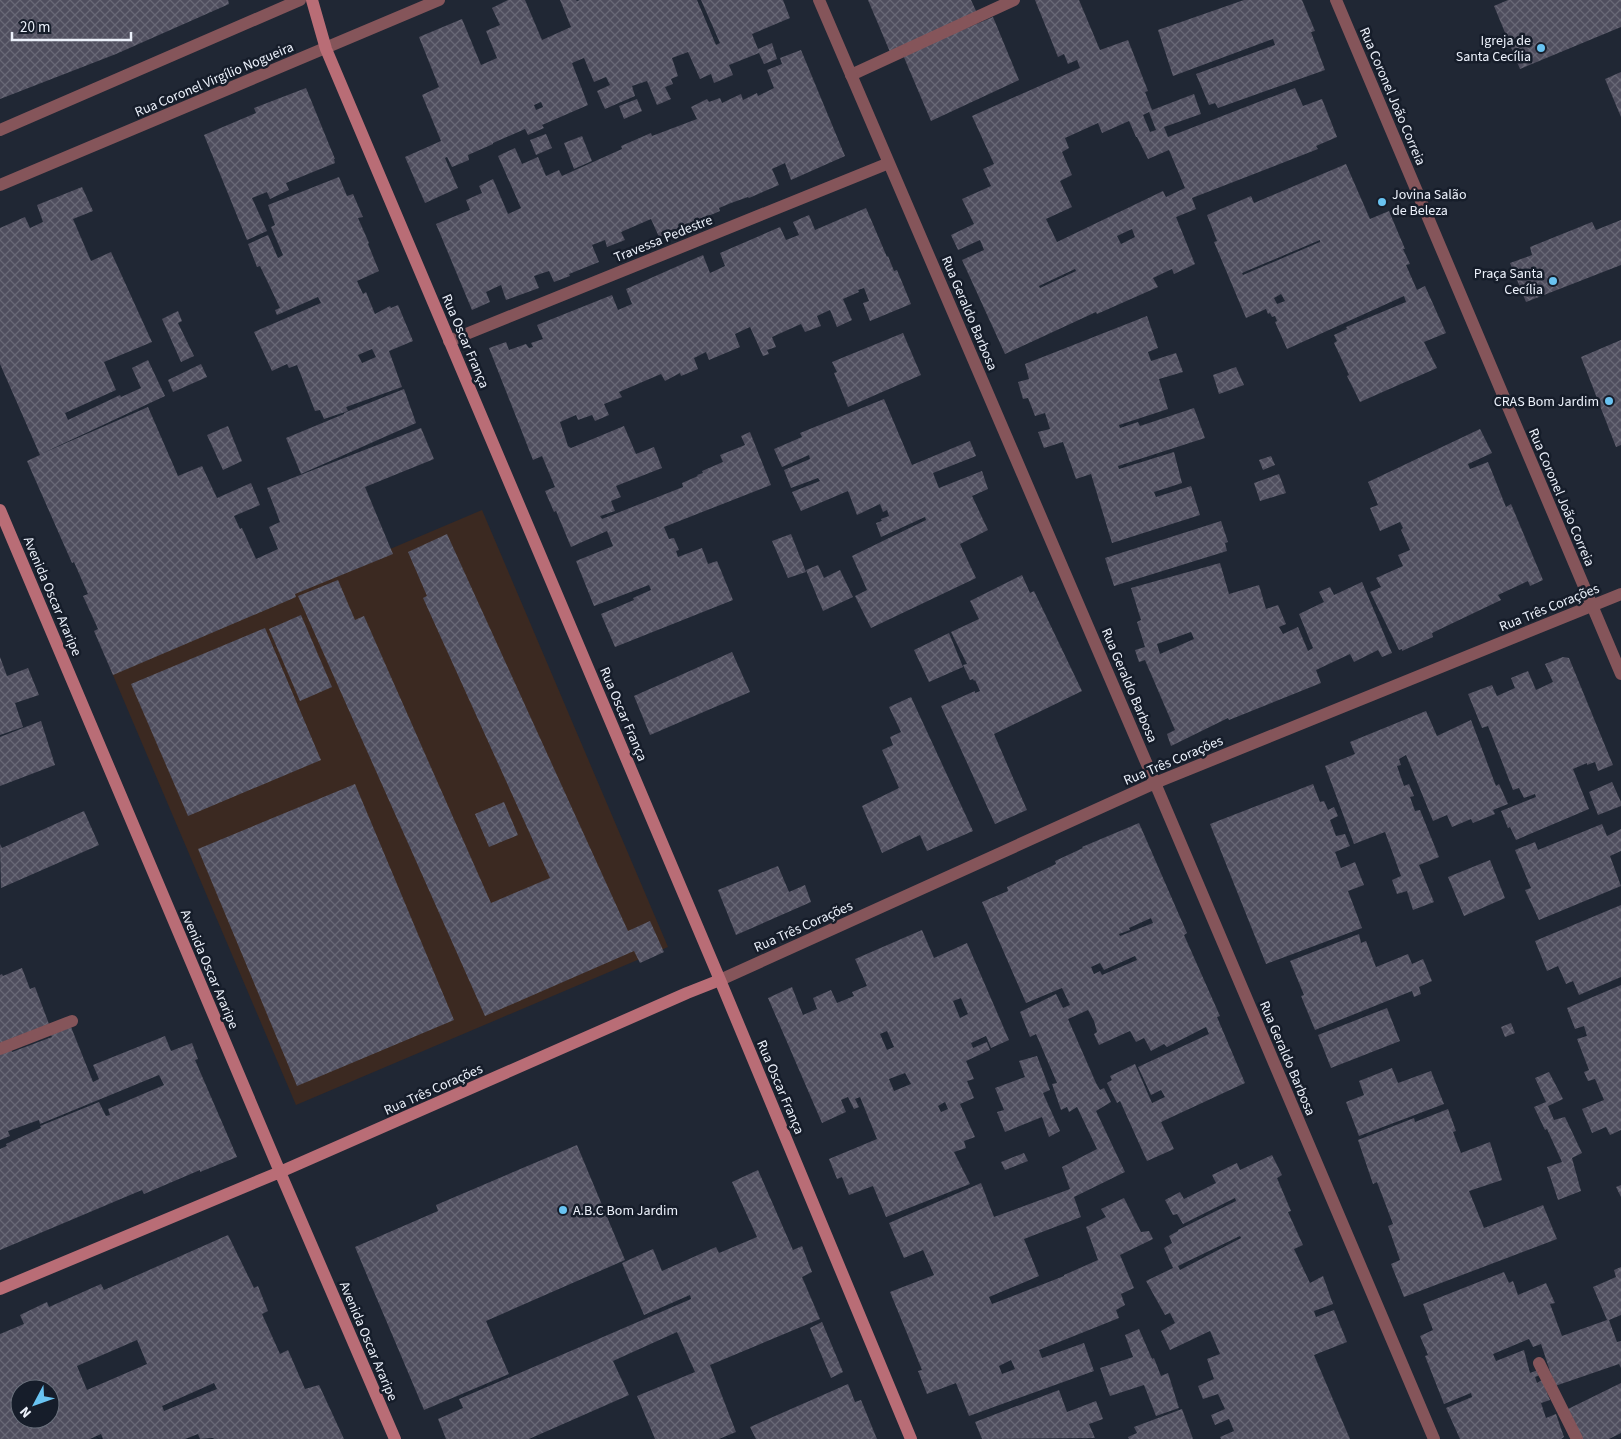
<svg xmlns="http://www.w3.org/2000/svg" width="1621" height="1439" font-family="'Source Sans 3',sans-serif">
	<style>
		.education { fill: #3b2921 }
		.building { fill: url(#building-cross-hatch); fill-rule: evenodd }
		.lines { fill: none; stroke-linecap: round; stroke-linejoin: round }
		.lane { stroke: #85555a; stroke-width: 12 }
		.street { stroke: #85555a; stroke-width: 12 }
		.secondary { stroke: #b96d76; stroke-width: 12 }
		.poi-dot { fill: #69c3f1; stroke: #161d2a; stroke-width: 2 }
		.labels { text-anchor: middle; stroke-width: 5; stroke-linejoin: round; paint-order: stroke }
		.poi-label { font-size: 14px; fill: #ecf1fb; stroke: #161d2a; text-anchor: end }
		.street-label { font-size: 14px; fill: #ecf1fb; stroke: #161d2a }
	</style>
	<defs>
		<pattern id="building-cross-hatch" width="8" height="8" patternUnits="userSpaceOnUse" patternTransform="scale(1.25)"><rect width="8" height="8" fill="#4f4e5e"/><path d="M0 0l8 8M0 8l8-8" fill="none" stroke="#686876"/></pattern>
	</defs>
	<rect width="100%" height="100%" fill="#202734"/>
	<!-- education -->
	<path class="education" d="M482 510 668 947 296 1105 110 668Z"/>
	<!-- building -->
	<path class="building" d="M0 0H228L229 4 116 54 0 99Z
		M508 0H525L542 40 571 27 560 0H576L577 1 580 0H697L716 45 720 43 701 0H783L790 18 752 34 758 49 772 43 777 59 764 64 759 53 729 65 733 75 714 83 711 74 700 79 688 52 672 58 678 76 671 79 673 84 665 87 671 99 657 105 647 81 632 86 635 96 605 109 597 91 610 85 606 77 594 82 584 58 572 63 588 105 542 125 544 128 528 135 525 129 493 143V144L468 155 469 160 452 167 447 157 445 158 458 188 425 203 405 157 441 141 422 95 439 87 419 37 462 19 481 65 497 58 486 31 500 25 492 8ZM541 102 543 107 536 110 534 105Z
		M868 0H971L977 13 890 52Z
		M1035 0H1079L1100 50 1128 40 1148 91 1145 92 1152 110 1194 94 1201 114 1164 127 1168 137 1295 88 1303 106 1322 99 1337 137 1316 146 1318 149 1192 198 1196 209 1176 217 1195 264 1174 274 1172 269 1153 278 1158 287 1097 314 1096 312 1005 354 962 260 984 250 980 240 958 250 951 235 974 224 962 199 991 186 983 169 994 164 972 116 1080 68 1077 60 1068 64 1064 54 1058 57ZM1149 112 1156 130 1150 132 1143 115ZM1129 121 1136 137H1137L1148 159 1169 150 1185 188 1166 197 1163 191 1057 242 1046 219 1072 207 1060 181 1072 175 1062 152 1069 148 1065 138 1098 123 1102 133ZM1132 229 1135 237 1121 244 1117 236ZM1075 269 1076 271 1040 288 1039 286Z
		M1244 0H1302L1315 31 1311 32 1325 70 1218 108 1215 103 1209 105 1196 74 1275 45 1273 39 1173 76 1158 30Z
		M1508 0H1621V27L1520 69 1494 6Z
		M993 17 1019 80 931 121 903 55Z
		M801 50 845 156 791 180 785 163 772 169 779 185 749 198 748 197 731 203 719 208 720 211 659 237 651 219 621 232 625 240 607 247 605 240 592 245 599 262 569 274 570 276 554 282 549 271 534 276 539 288 506 300 501 285 486 292 490 302 472 310 436 224 470 210 466 200 482 193 479 186 493 179 508 214 521 208 498 156 515 148 522 164 538 157 546 176 559 170 562 176 622 149 621 146 651 133 652 136 697 119 691 107 707 99 709 102 720 98 722 103 741 94 743 100 757 93 758 96 774 88 767 70 782 64 780 58Z
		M1621 72V117L1605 79Z
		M306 88 335 159H334L335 163 286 183 289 190 270 199 267 192 252 198 267 231 247 240 204 135 256 113 254 108Z
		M637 99 642 111 624 119 619 106Z
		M546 134 552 148 536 155 530 140Z
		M582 136 592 161 574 169 564 143Z
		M1346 164 1370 219 1389 211 1405 249H1403L1410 264 1406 265 1417 290 1425 286 1446 333 1424 342 1437 368 1360 402 1347 376 1349 375 1334 343 1337 341 1334 335 1347 329 1346 327 1406 302 1404 296 1287 349 1275 322 1277 321 1275 316 1272 317 1270 313 1268 314 1266 309 1246 318 1214 242 1217 241 1207 215 1251 196 1254 203ZM1320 240V242L1243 275 1242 273ZM1281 294 1285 301 1277 304 1274 298Z
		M339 177 347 196 353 194 363 217 358 218 369 243 368 244 379 271 357 281 363 294 366 292 375 314 390 306 391 308 398 305 413 341 389 351 402 387 346 407 348 411 324 419 320 410 315 411 297 365 289 368 287 364 272 371 254 332 321 303 318 297 277 315 275 310 280 308 260 266 257 267 248 244 268 235 278 258 283 255 271 227 275 225 268 205ZM372 349 376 357 362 363 358 355Z
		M82 187 93 211 73 219 91 261 111 252 152 342 104 362 116 390 65 413 68 420 120 395 121 397 141 388 132 368 148 360 165 396 41 454 148 407 178 476 202 466 217 498 251 483 260 505 234 516 240 529 242 528 256 559 278 549 269 527 280 522 267 488 421 428 434 459 365 487 393 554 295 594 296 597 113 675 94 631 98 629 83 596 88 594 74 562 72 563 27 461 40 455 0 364V228L25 217 30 228 43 222 37 205Z
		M866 208 887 257 888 256 894 271 897 270 911 304 870 321 863 303 869 301 864 288 858 290 859 292 843 299 852 320 837 327 830 310 817 316 821 326 805 332 801 324 772 337 776 347 767 350 769 354 763 356 750 327 735 334 740 347 709 360 706 352 694 358 698 369 681 376 680 373 665 381 661 374 619 392 622 397 604 404 609 415 595 421 592 415 578 420 576 415 560 422 568 446 571 448 624 426 636 454 654 447 662 468 616 486 621 497 611 501 615 511 600 516 602 519 683 487 682 483 698 476 697 475 703 473 702 471 723 462 720 455 745 445 741 436 750 432 771 485 664 527 669 539 674 538 679 550 676 551 678 557 702 548 708 564 717 561 733 600 615 647 601 614 634 600 633 598 651 590 649 585 594 606 576 561 613 546 607 531 571 547 556 511 554 512 545 491 555 487 542 456 533 460 489 348 506 342 509 350 526 344 529 348 533 347 531 343 543 339 537 325 612 295 618 310 632 304 626 289 703 255 710 273 725 266 720 253 780 227 786 240 799 235 793 222 809 215 815 230Z
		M1621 220V265L1526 302 1510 263 1532 255 1530 247 1592 222 1596 230Z
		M178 311 182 321 178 323 194 356 181 362 162 319Z
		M1147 316 1158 348 1148 352 1151 361 1176 353 1183 372 1159 379 1168 409 1119 425 1120 428 1138 422 1140 426 1194 408 1205 438 1118 466 1119 469 1174 452 1182 483 1154 492 1156 497 1191 486 1200 515 1112 543 1091 474 1076 479 1063 442 1044 448 1038 432 1050 429 1045 413 1035 416 1028 398 1023 399 1018 382 1029 379 1025 364Z
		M903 333 921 375 848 407 834 373 837 372 832 362Z
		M1621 340V445L1616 447 1581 357Z
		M201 364 207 377 173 392 168 380Z
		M1236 367 1244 385 1219 394 1213 375Z
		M404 389 416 423 301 474 286 438 344 414V413Z
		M884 399 912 465 970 441 976 456 933 473 939 488 982 471 988 489 972 496 988 530 960 544 976 578 871 628 855 596 867 590 852 556 926 520 925 517 881 537 876 523 882 521 881 519 889 516 887 510 883 512 880 504 857 515 848 491 801 511 792 492 820 481 818 478 791 488 784 470 810 459 809 455 782 467 774 449 802 437 800 433Z
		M228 426 242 461 223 470 207 435Z
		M1480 429 1492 453 1468 464 1470 469 1488 462 1506 507 1511 504 1543 580 1530 586 1528 581 1498 595 1501 600 1432 633 1433 637 1402 651V649L1399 650 1370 592 1381 587 1376 578 1403 566 1398 555 1410 550 1401 530 1403 528 1400 522 1380 531 1370 508 1378 505 1368 482Z
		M1271 456 1275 465 1263 470 1259 460Z
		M1279 474 1286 493 1260 501 1254 483Z
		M1221 521 1228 542 1225 543 1227 551 1114 586 1105 558Z
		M447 534 628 931 650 921 664 952 640 963 634 951 485 1016 298 596 338 580 355 620 364 616 491 903 550 878 423 598 427 596 408 552Z
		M791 534 806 572 788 578 772 541Z
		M1220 563 1229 594 1259 585 1266 609 1278 605 1286 624 1279 627 1283 634 1298 627 1308 651 1313 648 1299 614 1324 602 1319 592 1323 590 1330 587 1334 595 1362 582 1392 653 1382 657 1378 650 1354 662 1350 654 1316 670 1321 683 1229 720 1228 718 1171 746 1167 734 1175 730 1145 660 1139 662 1135 650 1145 647 1137 622 1141 620 1131 588ZM1191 632 1194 639 1160 654 1157 644Z
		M818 565 824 578 840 570 853 597 823 611 806 570Z
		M1022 575 1030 593 1034 591 1082 691 994 734 1027 810 995 824 941 706 975 691V693L980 691 975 680 974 681 973 679 970 680 963 665 967 664 951 632 979 619 970 601Z
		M301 615 332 687 300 701 269 629Z
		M265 628 321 760 188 816 131 684Z
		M949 633 963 667 929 682 914 650Z
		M732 652 750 692 650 735 634 696Z
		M0 657 7 676 28 668 39 695 15 703 23 727 0 735Z
		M1563 657 1569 658 1613 765 1598 771 1595 762 1587 765V763L1573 769 1589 809 1516 840 1510 827 1508 828 1501 811 1536 797 1535 794 1524 798 1519 788 1513 790 1488 726 1482 728 1468 694 1492 685 1497 696 1515 688 1511 678 1528 671 1536 690 1553 682 1545 664Z
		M911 697 973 831 927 851 920 835 882 853 862 806 899 788 882 750 893 745 890 737 901 732 889 707Z
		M1426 711 1437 736 1471 720 1496 786 1499 784 1508 804 1493 810 1495 814 1473 823 1471 819 1452 827 1447 815 1433 821 1406 755 1399 759 1401 765 1397 766 1404 786 1409 784 1414 796 1410 797 1415 811 1420 810 1439 857 1419 865 1434 902 1413 910 1407 891 1397 894 1392 880 1401 876 1385 832 1354 844 1325 766 1355 754 1350 742Z
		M41 721 55 765 0 786V737Z
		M1612 782 1621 802V806L1598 815 1589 792Z
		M355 784 454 1020 297 1086 198 849Z
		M1313 784 1320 802 1324 801 1328 810 1334 807 1338 816 1330 820 1336 836 1345 834 1350 846 1335 852 1341 868 1355 862 1364 885 1348 891 1362 928 1266 964 1210 824Z
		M504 802 518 835 489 847 475 814Z
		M84 811 99 845 1 888 0 844 2 848Z
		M1139 823 1187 933 1184 935 1220 1016 1217 1017 1245 1083 1161 1122 1174 1149 1147 1161 1120 1101 1117 1103 1107 1083 1112 1080 1110 1076 1135 1064 1152 1103 1165 1097 1161 1090 1151 1095 1138 1067 1209 1034 1206 1027 1167 1047 1164 1044 1151 1051 1144 1038 1136 1042 1130 1031 1099 1045 1094 1034 1097 1032 1094 1021 1088 1010 1068 1019 1096 1083 1100 1090 1104 1088 1111 1102 1096 1111 1125 1172 1074 1197 1081 1217 1024 1239 1039 1276 989 1297 992 1304 1064 1276V1275L1098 1260 1086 1227 1106 1217 1101 1209 1124 1198 1141 1232 1149 1231 1153 1239 1120 1255 1134 1288 1121 1294 1125 1305 1116 1310 1119 1318 1039 1350 1042 1358 1084 1343 1094 1371 969 1416 956 1383 927 1394 918 1371 922 1370 890 1292 934 1275 923 1250 904 1258 889 1223 981 1183 994 1217 1070 1189 1062 1167 1097 1149 1077 1107 1069 1112 1067 1107 1061 1110 1052 1084 1057 1083 1036 1034 1030 1037 1020 1012 1056 994 1063 1008 1070 1005 1062 988 1026 1003 982 902 1008 891 1007 887 1056 864 1055 861 1083 848 1082 847ZM1151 918 1153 923 1120 936 1119 934 1130 930 1129 928ZM1135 956 1137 960 1102 975 1100 971 1094 974 1091 967 1100 963 1104 970ZM1011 1360 1015 1369 1002 1374 999 1366Z
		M1602 824 1607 836 1621 829V851L1610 856 1621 886 1539 920 1525 890 1531 888 1515 850 1535 842 1538 850Z
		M1490 860 1505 898 1464 916 1448 877Z
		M778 866 789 892 805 885 811 902 736 935 718 890Z
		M1621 905V977L1579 995 1573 981 1566 984 1558 966 1547 971 1535 941Z
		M922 930 934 958 967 943 1009 1040 991 1048 986 1036 971 1043 973 1048 987 1042 990 1050 966 1061 974 1079 967 1081 974 1098 960 1104 975 1137 964 1141 966 1148 954 1152 970 1184 886 1217 873 1186 849 1195 842 1177 837 1179 829 1159 877 1139 860 1097 855 1099 859 1107 854 1109 848 1097 841 1100 846 1112 822 1123 768 998 792 987 803 1015 817 1009 813 998 831 990 837 1003 854 996 852 992 867 986 855 959ZM961 998 968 1014 960 1018 953 1001ZM887 1031 894 1047 887 1050 880 1034ZM905 1073 911 1084 894 1091 889 1079ZM945 1102 948 1109 941 1112 938 1106Z
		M1359 934 1361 943 1366 941 1376 967 1408 954 1412 964 1423 959 1432 981 1419 987 1421 994 1414 997 1412 991 1315 1030 1301 996 1304 995 1290 961Z
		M22 968 30 989 35 987 49 1024 0 1043V975L2 974 3 976Z
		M1621 985V1130L1610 1135 1606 1127 1592 1133 1582 1109 1604 1100 1595 1079 1588 1081 1584 1072 1589 1070 1577 1039 1587 1036 1584 1026 1575 1029 1567 1008Z
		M1387 1008 1400 1041 1331 1068 1318 1035Z
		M1511 1023 1515 1033 1505 1037 1501 1027Z
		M71 1027 93 1082 99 1079 93 1065 165 1036 171 1051 192 1043 198 1059 195 1060 237 1157 200 1172V1170L144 1194 142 1190 0 1250V1149L7 1146 6 1144 41 1128 40 1126 99 1102 106 1116 110 1115 108 1109 164 1085 159 1075 40 1124 39 1120 8 1131 10 1136 0 1140V1053L10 1048 12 1052 52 1037 51 1035Z
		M1037 1056 1050 1090 1043 1093 1060 1131 1049 1137 1042 1117 1005 1132 997 1112 1004 1110 995 1088 1025 1077 1019 1061Z
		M1392 1068 1398 1083 1431 1071 1444 1104 1359 1136 1346 1102 1364 1095 1359 1081Z
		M1549 1072 1563 1099 1548 1106 1554 1120 1565 1117 1582 1153 1572 1158 1581 1191 1558 1200 1547 1167 1562 1162 1547 1129 1545 1130 1534 1107 1546 1102 1535 1078Z
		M1448 1109 1456 1131 1453 1132 1461 1153 1490 1142 1502 1180 1469 1191 1484 1228 1543 1205 1557 1239 1404 1297 1391 1264 1400 1260 1388 1226 1393 1224 1377 1182 1373 1184 1358 1140 1414 1118 1415 1122Z
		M577 1145 625 1260 486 1321 509 1374 424 1410 355 1247 438 1211 436 1205Z
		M1024 1153 1028 1161 1005 1170 1001 1162Z
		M1272 1155 1282 1175 1277 1178 1291 1211 1288 1212 1303 1245 1294 1249 1310 1283 1323 1276 1333 1304 1314 1311 1316 1317 1334 1310 1347 1342 1314 1355 1350 1439H1221L1220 1437 1234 1431 1229 1419 1215 1425 1211 1415 1225 1409 1218 1394 1203 1399 1198 1386 1214 1379 1207 1359 1220 1354 1210 1331 1170 1350 1161 1331 1175 1323 1170 1313 1165 1315 1146 1281 1173 1268 1164 1248 1172 1243 1169 1236 1178 1231V1230L1236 1201 1235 1198 1183 1224 1177 1214 1173 1215 1165 1200 1180 1192 1184 1199 1216 1183 1212 1175 1237 1163 1240 1170ZM1240 1236 1241 1238 1180 1270 1178 1266Z
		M758 1170 793 1250 802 1246 812 1272 802 1277 820 1319 710 1365 736 1432 719 1439H655L637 1396 695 1372 677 1332 613 1361 629 1395 529 1439H446L438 1419 463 1408 459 1399 691 1299 690 1295 644 1315 622 1263 653 1249 662 1271 716 1247 719 1253 757 1237 732 1182Z
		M1621 1185V1197L1616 1187Z
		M228 1235 254 1288 258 1286 268 1311 262 1314 280 1354 288 1350 305 1389 319 1385 344 1439H214L213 1438 200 1439 198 1434 185 1439H103L101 1434 90 1439H0V1334L24 1324 20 1315 47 1302 49 1307 101 1284 104 1290ZM137 1340 147 1364 87 1390 77 1366ZM214 1383 217 1389 164 1411 162 1406ZM20 1389H50V1419H20Z
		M1621 1267V1315L1609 1320 1617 1342 1621 1341V1368L1619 1364 1555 1386 1541 1344 1533 1347 1529 1339 1493 1354 1496 1361 1524 1350 1530 1373 1538 1370 1540 1375 1535 1377 1537 1383 1542 1380 1550 1400 1541 1403 1546 1418 1556 1414 1564 1437 1561 1439H1460L1446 1408 1472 1397 1471 1393 1444 1404 1425 1356 1428 1355 1420 1336 1433 1330 1423 1304 1504 1272 1509 1283 1513 1281 1518 1295 1546 1283 1555 1303 1550 1304 1562 1336 1607 1320 1593 1287 1616 1277 1614 1270Z
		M822 1322 843 1372 831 1378 810 1328Z
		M1139 1329 1152 1359 1154 1358 1161 1376 1168 1373 1179 1408 1156 1416 1144 1385 1110 1396 1100 1368 1133 1357 1125 1335Z
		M1621 1383V1433L1609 1439H1582L1568 1409Z
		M848 1384 855 1402 861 1400 877 1439H756L750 1427Z
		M1059 1390 1067 1412 1096 1401 1103 1419 1089 1424 1095 1438 982 1439 975 1422Z
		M1182 1409 1193 1439H1129L1128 1437 1137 1433 1134 1427Z"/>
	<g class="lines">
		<!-- lane -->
		<path class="lane" d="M851 75 1014 0
			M0 1049 72 1021
			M1539 1363 1577 1439"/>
		<!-- street -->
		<path class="street" d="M819 0 1155 783 1434 1439
			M1336 0 1621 674
			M0 130 300 0
			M0 185 439 0
			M449 341 889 163
			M720 980 1155 783 1621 594"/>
		<!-- secondary -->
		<path class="secondary" d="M312 0 326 49 720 980 911 1439
			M0 510 280 1172 395 1439
			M0 1289 280 1172 687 993 720 980"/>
	</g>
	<!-- markers -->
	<g class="poi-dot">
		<circle cx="1541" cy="48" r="5"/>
		<circle cx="1382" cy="202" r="5"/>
		<circle cx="1553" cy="281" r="5"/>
		<circle cx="1609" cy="401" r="5"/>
		<circle cx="563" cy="1210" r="5"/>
	</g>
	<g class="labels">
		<!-- poi labels -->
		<g class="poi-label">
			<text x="1531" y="45">Igreja de<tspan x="1531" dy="16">Santa Cecília</tspan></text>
			<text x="1392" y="199" text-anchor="start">Jovina Salão<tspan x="1392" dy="16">de Beleza</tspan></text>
			<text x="1543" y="278">Praça Santa<tspan x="1543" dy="16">Cecília</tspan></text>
			<text x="1599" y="406">CRAS Bom Jardim</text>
			<text x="573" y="1215" text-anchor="start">A.B.C Bom Jardim</text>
		</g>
		<!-- street labels -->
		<g class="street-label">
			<text transform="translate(214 79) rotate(-23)" y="5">Rua Coronel Virgílio Nogueira</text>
			<text transform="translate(1393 96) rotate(67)" y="5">Rua Coronel João Correia</text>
			<text transform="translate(663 238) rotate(-22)" y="5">Travessa Pedestre</text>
			<text transform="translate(970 313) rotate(67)" y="5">Rua Geraldo Barbosa</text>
			<text transform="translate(466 341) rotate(67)" y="5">Rua Oscar França</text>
			<text transform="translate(1562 497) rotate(67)" y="5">Rua Coronel João Correia</text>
			<text transform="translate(53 596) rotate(67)" y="5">Avenida Oscar Araripe</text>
			<text transform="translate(1549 607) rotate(-22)" y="5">Rua Três Corações</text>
			<text transform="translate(1130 685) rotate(67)" y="5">Rua Geraldo Barbosa</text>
			<text transform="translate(624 714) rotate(67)" y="5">Rua Oscar França</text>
			<text transform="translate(1173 760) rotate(-23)" y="5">Rua Três Corações</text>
			<text transform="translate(803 926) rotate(-24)" y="5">Rua Três Corações</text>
			<text transform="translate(210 969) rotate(67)" y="5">Avenida Oscar Araripe</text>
			<text transform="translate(1288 1058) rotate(67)" y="5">Rua Geraldo Barbosa</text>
			<text transform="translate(781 1087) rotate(67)" y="5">Rua Oscar França</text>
			<text transform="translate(433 1089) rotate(-24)" y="5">Rua Três Corações</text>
			<text transform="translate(369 1341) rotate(67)" y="5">Avenida Oscar Araripe</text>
		</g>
	</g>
	<!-- north arrow -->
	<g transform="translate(35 1404) rotate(229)"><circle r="24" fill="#161d2a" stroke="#6c727e"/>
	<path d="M0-4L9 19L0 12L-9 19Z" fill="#69c3f1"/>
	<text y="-8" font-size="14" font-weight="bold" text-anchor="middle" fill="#ecf1fb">N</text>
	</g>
	<!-- scale -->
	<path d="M12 32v8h119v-8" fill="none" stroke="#ecf1fb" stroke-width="2.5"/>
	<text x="20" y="32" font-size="15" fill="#ecf1fb" stroke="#161d2a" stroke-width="4" paint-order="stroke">20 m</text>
</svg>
